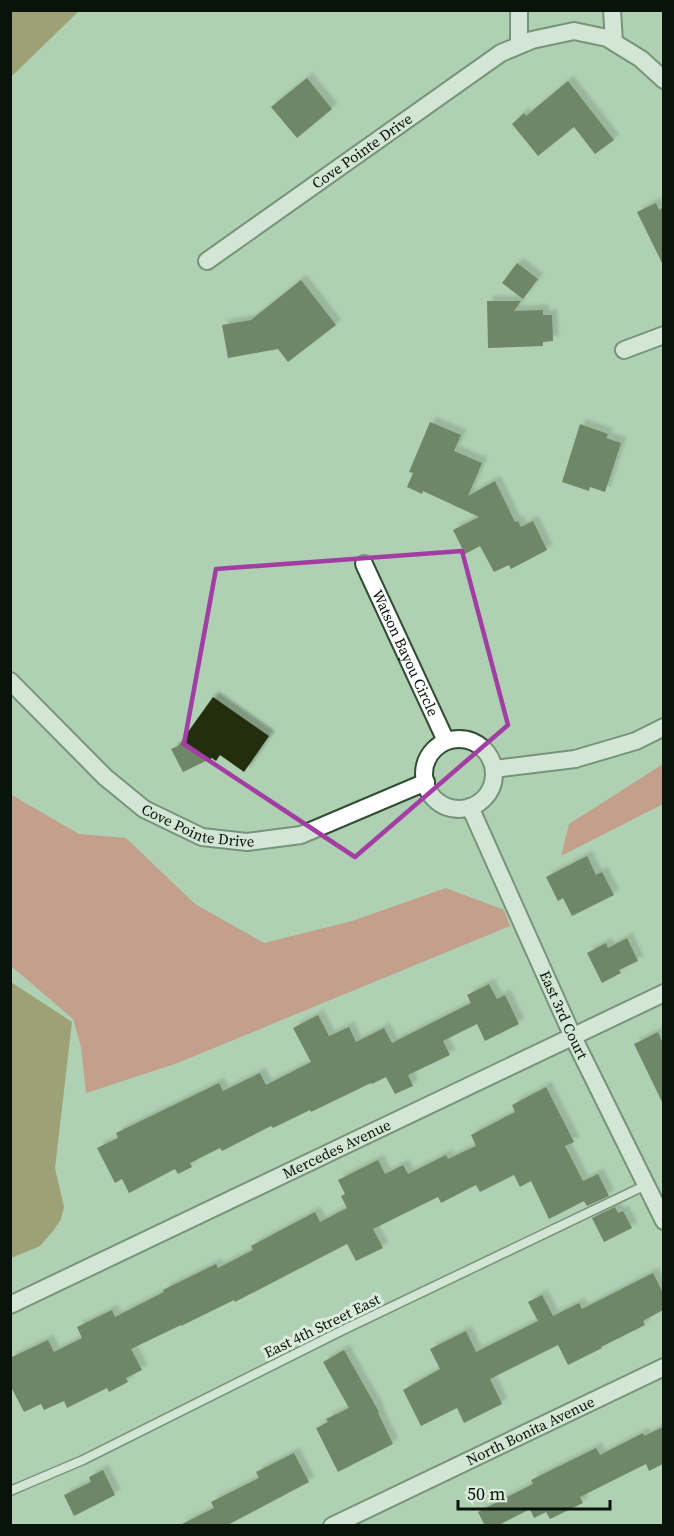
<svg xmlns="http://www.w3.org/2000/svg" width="674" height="1536" font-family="'Source Serif 4',serif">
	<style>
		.forest { fill: #dc665c }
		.water { fill: #866c2a }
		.building { fill: #222f0b; filter: url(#shadow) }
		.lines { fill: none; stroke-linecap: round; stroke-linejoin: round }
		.service-casing { stroke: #314d34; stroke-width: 11 }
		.minor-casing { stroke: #314d34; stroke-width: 20 }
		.service { stroke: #fff; stroke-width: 8 }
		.minor { stroke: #fff; stroke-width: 16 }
		.marked { fill: none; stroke: #a23ea3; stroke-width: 4.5; stroke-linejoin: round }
		.labels { text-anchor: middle; stroke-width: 6; stroke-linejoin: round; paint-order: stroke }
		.street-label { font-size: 15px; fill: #081409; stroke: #dbecdc }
	</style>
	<defs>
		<filter id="shadow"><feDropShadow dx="5.5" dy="-5.5" stdDeviation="1.5" flood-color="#0004"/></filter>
	</defs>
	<rect width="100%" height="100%" fill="#afd0b2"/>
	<!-- forest -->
	<path class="forest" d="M663 764V804L561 856 569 824Z
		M10 794 79 834 126 838 195 904 264 943 352 921 446 888 504 910 510 926 175 1064 86 1093 81 1047 73 1019 11 966Z"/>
	<!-- water -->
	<path class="water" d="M11 10H79V11L11 77Z
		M11 982 72 1022 55 1168 64 1207 61 1219 53 1231 40 1246 11 1258Z"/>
	<!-- building -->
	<path class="building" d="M307 78 332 109 297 138 271 107Z
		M568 81 614 140 595 154 574 127 538 156 512 124 524 113 526 116Z
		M656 203 659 210 663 207V265L637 212Z
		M517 263 538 279 523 299 502 283Z
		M301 280 336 325 288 362 278 349 228 358 222 325 251 320Z
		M487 301H521L514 311 543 310V315H552L553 341 543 342V346L488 348Z
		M430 422 461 435 454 451 482 463 468 496 495 481 515 522 518 521 521 527 533 521 547 550 511 569 509 565 494 572 480 546 465 554 453 530 479 517 423 491 422 494 407 487 413 473 409 472Z
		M580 424 608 434 606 438 621 443 605 492 590 487 589 491 562 482Z
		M213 697 269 736 244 772 220 755 216 761 212 758 183 772 171 749 178 746Z
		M587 856 596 875 602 872 614 895 572 916 563 898 558 901 546 877Z
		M627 938 638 961 619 970 621 973 602 983 587 953 606 943 608 948Z
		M489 984 497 999 505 995 519 1024 485 1041 477 1024 443 1041 450 1055 408 1075 413 1086 395 1094 386 1077 372 1084 371 1083 311 1112 310 1110 273 1128 271 1126 222 1151 220 1148 190 1163 192 1167 178 1174 175 1169 129 1193 122 1179 115 1183 97 1148 118 1138 116 1133 219 1083 223 1091 260 1073 266 1085 311 1062 293 1028 318 1015 329 1036 349 1027 356 1042 384 1028 392 1043 471 1003 467 995Z
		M658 1032 663 1044V1104L634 1044Z
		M546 1087 574 1142 565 1146 583 1181 598 1174 609 1196 587 1206 584 1201 549 1219 531 1181 520 1187 514 1175 480 1192 476 1185 441 1203 438 1197 373 1229 383 1248 356 1261 347 1244 235 1302 234 1300 181 1326V1325L131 1349 142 1370 126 1378 128 1382 109 1392 107 1388 67 1408 64 1401 44 1410 41 1404 24 1412 10 1385V1358L48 1340 54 1352 82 1338 77 1327 112 1310 115 1317 164 1292 163 1290 216 1264 218 1268 253 1250 251 1246 315 1212 320 1222 347 1208 341 1196 345 1194 338 1180 378 1160 385 1174 403 1165 408 1174 446 1155 448 1159 476 1146 471 1135 515 1112 512 1105Z
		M615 1207 618 1213 623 1211 632 1228 604 1242 592 1218Z
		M653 1273 663 1293V1310L643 1321 645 1325 601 1347 602 1348 568 1365 558 1345 490 1379 502 1404 464 1423 457 1408 421 1426 403 1390 440 1369 430 1349 466 1331 476 1352 538 1321 528 1302 542 1295 553 1316 579 1303 582 1309Z
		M344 1350 379 1412 378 1413 393 1444 338 1472 316 1428 328 1422 326 1419 349 1408 323 1362Z
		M663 1427V1464L649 1471 646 1464 580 1497 583 1503 550 1519 546 1512 534 1518 530 1509 497 1526H485L478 1512 533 1484 531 1480 596 1448 600 1455 643 1433 644 1436Z
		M294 1453 309 1482 226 1526H178L214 1508 211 1502 259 1478 256 1472Z
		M103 1470 115 1495 74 1516 64 1495 91 1482 89 1477Z"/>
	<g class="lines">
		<defs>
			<path id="service" d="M10 1491 83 1460 343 1330 646 1185"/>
			<g id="minor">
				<path d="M519 10V45"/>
				<path d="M612 10 614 42"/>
				<path id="s1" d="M207 261 501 53 532 40 574 31 607 38 641 59 664 80"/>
				<path d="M624 350 664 335"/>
				<path id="s2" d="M364 564 446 741"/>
				<path id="s3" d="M10 681 105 777 144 809 202 837 247 842 301 835 426 782"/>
				<circle cx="459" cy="774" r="35"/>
				<path d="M494 769 575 759 636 741 664 727"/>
				<path id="s4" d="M470 807 573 1037 664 1221"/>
				<path id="s5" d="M10 1305 664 993"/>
				<path id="s6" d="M332 1526 664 1367"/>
			</g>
		</defs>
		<!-- service casing -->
		<use href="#service" class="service-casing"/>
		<!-- minor casing -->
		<use href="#minor" class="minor-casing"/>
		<!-- service -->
		<use href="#service" class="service"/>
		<!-- minor -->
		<use href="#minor" class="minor"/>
	</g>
	<!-- marked area -->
	<path d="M0 0H674V1536H0ZM462 551 508 725 355 857 184 744 216 569Z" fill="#afd0b2" fill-opacity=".55" fill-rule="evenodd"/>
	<path class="marked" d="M462 551 508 725 355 857 184 744 216 569Z"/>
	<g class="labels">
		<!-- street labels -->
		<g class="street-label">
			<text dy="5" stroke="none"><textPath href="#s1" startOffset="190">Cove Pointe Drive</textPath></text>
			<text dy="5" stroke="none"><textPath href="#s2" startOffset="98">Watson Bayou Circle</textPath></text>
			<text dy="5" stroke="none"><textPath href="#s3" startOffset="243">Cove Pointe Drive</textPath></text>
			<text dy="5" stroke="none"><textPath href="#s4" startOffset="228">East 3rd Court</textPath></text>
			<text dy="5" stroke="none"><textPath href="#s5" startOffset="362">Mercedes Avenue</textPath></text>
			<text transform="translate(322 1326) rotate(-26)" y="5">East 4th Street East</text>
			<text dy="5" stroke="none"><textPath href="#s6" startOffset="220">North Bonita Avenue</textPath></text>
		</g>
	</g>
	<!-- border -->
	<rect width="674" height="1536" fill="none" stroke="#081409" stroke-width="24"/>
	<!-- scale -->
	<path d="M458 1500v9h152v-9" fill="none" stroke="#081409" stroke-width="3"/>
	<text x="467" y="1500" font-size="18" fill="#081409" stroke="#dbecdc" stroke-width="4.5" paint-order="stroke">50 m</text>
</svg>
